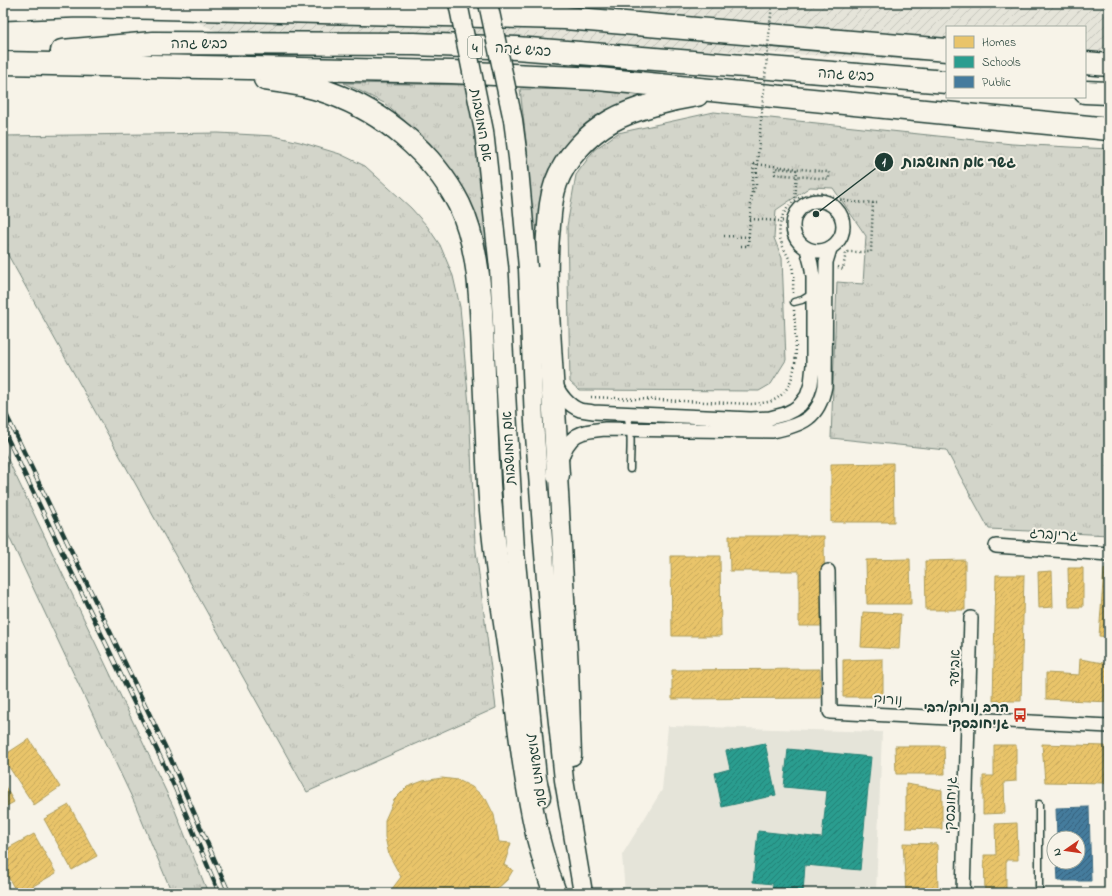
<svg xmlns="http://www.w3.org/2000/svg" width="1112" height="896" font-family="'Indie Flower','Playpen Sans Hebrew',sans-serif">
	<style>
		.built { fill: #e5e4d9 }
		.industrial { fill: url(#industrial-furrows) }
		.grass { fill: url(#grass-tufts); stroke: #79897f }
		.homes { fill: url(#homes-hatch); stroke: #ac9c5a }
		.schools { fill: url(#schools-hatch); stroke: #278074 }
		.public { fill: url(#public-hatch); stroke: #3a687e }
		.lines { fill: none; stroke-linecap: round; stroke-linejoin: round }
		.lane-casing { stroke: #1f3d34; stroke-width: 9 }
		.street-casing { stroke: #1f3d34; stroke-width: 16 }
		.secondary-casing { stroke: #1f3d34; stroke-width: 21 }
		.highway-casing { stroke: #1f3d34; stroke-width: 25 }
		.path { stroke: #1f3d34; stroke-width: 2.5; stroke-dasharray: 1 3; stroke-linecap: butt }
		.lane { stroke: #f7f3e8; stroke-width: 6 }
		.street { stroke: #f7f3e8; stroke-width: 13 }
		.secondary { stroke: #f7f3e8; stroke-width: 18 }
		.highway { stroke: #f7f3e8; stroke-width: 22 }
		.rail-casing { stroke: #1f3d34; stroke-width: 4.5 }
		.rail { stroke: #f7f3e8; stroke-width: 3; stroke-dasharray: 9; stroke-linecap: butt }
		.secondary-bridge-casing { stroke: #1f3d34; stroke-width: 21; stroke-linecap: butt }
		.path-bridge { stroke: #1f3d34; stroke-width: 2.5; stroke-dasharray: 1 3; stroke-linecap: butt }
		.secondary-bridge { stroke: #f7f3e8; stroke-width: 18 }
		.labels { text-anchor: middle; stroke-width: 4; stroke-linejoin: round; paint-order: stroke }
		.shield { fill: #f7f3e8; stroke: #60746a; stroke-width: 1 }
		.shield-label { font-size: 13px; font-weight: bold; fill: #1f3d34 }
		.street-label { font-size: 14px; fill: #1f3d34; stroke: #f7f3e8 }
		.poi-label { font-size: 14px; font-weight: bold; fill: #1f3d34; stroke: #f7f3e8; text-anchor: end }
		.leader { fill: none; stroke: #1f3d34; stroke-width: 1.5 }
		.callout-dot { fill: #1f3d34; stroke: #f7f3e8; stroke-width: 1.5 }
		.mark-label { font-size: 12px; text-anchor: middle; font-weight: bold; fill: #fff }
		.callout-label { font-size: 15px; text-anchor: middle; font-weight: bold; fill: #1f3d34; stroke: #f7f3e8; stroke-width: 4; stroke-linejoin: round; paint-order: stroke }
	</style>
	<defs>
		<pattern id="industrial-furrows" width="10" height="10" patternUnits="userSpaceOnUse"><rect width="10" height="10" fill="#e5e4d9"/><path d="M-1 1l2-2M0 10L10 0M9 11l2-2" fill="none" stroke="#c4c4bb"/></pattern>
		<pattern id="grass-tufts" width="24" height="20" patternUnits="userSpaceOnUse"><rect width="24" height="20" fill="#d3d5ca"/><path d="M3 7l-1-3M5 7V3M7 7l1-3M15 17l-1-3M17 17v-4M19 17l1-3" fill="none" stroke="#b5b8ae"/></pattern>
		<pattern id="homes-hatch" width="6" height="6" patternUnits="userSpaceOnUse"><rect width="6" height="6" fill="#e9c46a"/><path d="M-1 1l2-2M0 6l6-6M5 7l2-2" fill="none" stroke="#c7a95c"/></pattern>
		<pattern id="schools-hatch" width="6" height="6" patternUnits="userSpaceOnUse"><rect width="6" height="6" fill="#2a9d8f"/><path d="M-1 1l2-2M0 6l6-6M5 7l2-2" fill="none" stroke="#238176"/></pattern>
		<pattern id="public-hatch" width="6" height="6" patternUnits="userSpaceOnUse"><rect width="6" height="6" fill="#457b9d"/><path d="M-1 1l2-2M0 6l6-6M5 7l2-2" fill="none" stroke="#36617a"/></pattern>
	</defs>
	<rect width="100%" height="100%" fill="#f7f3e8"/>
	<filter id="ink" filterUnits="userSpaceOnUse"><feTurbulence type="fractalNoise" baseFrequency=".025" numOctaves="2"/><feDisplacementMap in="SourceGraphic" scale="8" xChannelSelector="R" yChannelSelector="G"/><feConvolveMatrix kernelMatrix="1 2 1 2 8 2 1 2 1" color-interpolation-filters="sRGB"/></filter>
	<g filter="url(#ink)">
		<!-- built -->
		<path class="built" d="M668 726 882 732 876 893H625L622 855 662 790Z"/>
		<!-- industrial -->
		<path class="industrial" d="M159 3H1109V70L1085 69V27H947V62L357 32H218Z"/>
		<!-- grass -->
		<path class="grass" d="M344 83 469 85 495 288 483 282 456 179 444 160 430 143 384 103Z
			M520 89 655 91 581 133 544 243 531 242 529 167Z
			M714 112 1012 144 1109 149V535L989 529 946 450 831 438 837 282 863 284 866 236 833 188 810 187 776 210 774 238 782 258 786 360 771 384 759 391 579 390 570 382 567 226 576 175 594 150 618 133Z
			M218 133 274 136 300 142 340 154 365 166 411 208 427 226 440 245 453 276 460 307 469 405 475 543 496 708 307 792 3 246V136Z
			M3 449 174 808 208 893H172L135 804 3 524Z"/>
		<!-- homes -->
		<path class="homes" d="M893 463 894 522H831V464Z
			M729 536H824L825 626H799V571H730Z
			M671 556H720L721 636H672Z
			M910 559 911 604H867L866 560Z
			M965 560V610H926L925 561Z
			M1068 568H1083V607H1069Z
			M1104 569H1109V637L1099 636Z
			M1052 571 1053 607 1039 608 1038 572Z
			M996 575H1024L1021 701H993Z
			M863 612 901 614 899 649 861 647Z
			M883 659V697H843V660Z
			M1080 659 1109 664V702L1046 699V673L1079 675Z
			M820 669 821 698 672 699V670Z
			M29 739 60 787 34 805 3 758V756Z
			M1042 744 1105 746 1106 783 1045 782Z
			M994 745H1016V781L1004 782 1005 813 983 814V776H994Z
			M895 746H944L945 774H896Z
			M442 778 458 780 472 787 486 799 494 815 499 842 511 843 504 865 513 870 507 880 495 891 497 893H389L401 877 389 855 385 837V820L394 800 407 787 423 781Z
			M3 783 14 802 3 808Z
			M906 784 942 790V829L906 828Z
			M1108 793H1109V830H1108Z
			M69 805 97 856 72 870 44 819Z
			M1017 823 1018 860H1006V892H985L984 855H996L995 824Z
			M34 834 56 873 21 893H17L3 868V851Z
			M903 843 937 844 938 893H906Z
			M1106 875H1109V893H1107Z"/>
		<!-- schools -->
		<path class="schools" d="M765 743 776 795 722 807 715 773 730 769 726 751Z
			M788 749 871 757 860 870 805 865 803 893H772L773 884 753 882 758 831 822 838 827 791 784 787Z"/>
		<!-- public -->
		<path class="public" d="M1089 807 1091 881H1058L1057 862H1078V838H1057L1056 808Z"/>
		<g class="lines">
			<defs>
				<path id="lane" d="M794 302 802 300 812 294
					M626 413C633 430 630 450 630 469
					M1039 804V893"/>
				<path id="street" d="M793 226a25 25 0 1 1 50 0a25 25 0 1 1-50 0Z
					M556 384C559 394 569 406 580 410 584 411 589 411 593 412L751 419 770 418 785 414 793 410 800 405 807 396 811 384 813 365V277L811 264 807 249
					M561 460C569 434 580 431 605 429L773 431C803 425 819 418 825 386L826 262 830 249
					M996 546 1109 554
					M828 571 830 712 1109 726
					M963 893 971 618"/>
				<path id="secondary" d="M499 268 515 551 537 778 541 797
					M528 268 534 422 554 685 564 780 583 893
					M558 475 569 669 572 756"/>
				<path id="highway" d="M3 9 79 6 565 18 947 50
					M62 51 153 43 414 44 516 48 947 82
					M3 63 452 72 598 79 1109 129
					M1085 63 1109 65
					M265 79C287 82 309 85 330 93 383 112 433 153 459 204 480 247 481 305 483 352 485 396 487 440 489 484 493 547 503 609 512 671 519 726 525 781 537 834 542 854 548 874 555 893
					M1085 92 1109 93
					M558 475C555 427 552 379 549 330 547 295 545 260 549 225 550 211 551 197 556 183 565 158 588 134 611 121 634 108 672 99 697 95"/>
			</defs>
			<!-- lane casing -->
			<use href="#lane" class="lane-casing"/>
			<!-- street casing -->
			<use href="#street" class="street-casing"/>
			<!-- secondary casing -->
			<use href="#secondary" class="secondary-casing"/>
			<!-- highway casing -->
			<use href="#highway" class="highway-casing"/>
			<!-- path -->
			<path class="path" d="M753 192 756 185
				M750 219 794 222 797 170
				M724 236 749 237
				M741 246H748L754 164
				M838 267 843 269 846 252H871L873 202
				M793 293C793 285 794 274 792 266 789 256 782 248 780 238 776 213 795 192 821 193 829 194 838 200 847 201 857 203 868 202 877 203
				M591 397 752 404C760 403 769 403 776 399 803 382 795 337 794 310"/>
			<!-- lane -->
			<use href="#lane" class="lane"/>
			<!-- street -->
			<use href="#street" class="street"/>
			<!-- secondary -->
			<use href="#secondary" class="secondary"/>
			<!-- highway -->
			<use href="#highway" class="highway"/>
			<defs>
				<path id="rail" d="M3 408 169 755 229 893
					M3 429 154 744 175 788 219 893"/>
			</defs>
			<!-- rail casing -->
			<use href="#rail" class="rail-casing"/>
			<!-- rail -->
			<use href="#rail" class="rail"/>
			<defs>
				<path id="secondary-bridge" d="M458 3 484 131 499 268
					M488 3 513 120 518 158 528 268"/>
			</defs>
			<!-- secondary-bridge casing -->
			<use href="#secondary-bridge" class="secondary-bridge-casing"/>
			<!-- path-bridge -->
			<path class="path-bridge" d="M754 164 829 172V179L775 174V168L797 170
				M756 185 757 165 772 3"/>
			<!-- secondary-bridge -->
			<use href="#secondary-bridge" class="secondary-bridge"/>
		</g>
	</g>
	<!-- icons -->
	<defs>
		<symbol id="bus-bare" viewBox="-9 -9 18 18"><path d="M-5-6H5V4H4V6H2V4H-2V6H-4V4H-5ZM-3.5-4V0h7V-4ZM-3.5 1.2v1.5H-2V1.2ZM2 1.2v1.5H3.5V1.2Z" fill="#c8321e" stroke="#f7f3e8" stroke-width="2.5" paint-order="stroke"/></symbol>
	</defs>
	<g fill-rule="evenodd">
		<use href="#bus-bare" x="1010" y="705" width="20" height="20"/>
	</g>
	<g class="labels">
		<!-- shield labels -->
		<rect class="shield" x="468" y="36" width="14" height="22" rx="3"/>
		<g class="shield-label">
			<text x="475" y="52">4</text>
		</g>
		<!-- street labels -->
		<g class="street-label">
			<text x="199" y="48">כביש גהה</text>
			<text transform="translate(523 49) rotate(4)" y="5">כביש גהה</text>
			<text transform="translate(846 74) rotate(4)" y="5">כביש גהה</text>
			<text transform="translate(482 125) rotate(80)" y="5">אם המושבות</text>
			<text transform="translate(508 448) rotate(-93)" y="5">אם המושבות</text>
			<text transform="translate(1054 534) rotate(4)" y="5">גרינברג</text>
			<text transform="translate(954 668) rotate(-88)" y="5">אביעד</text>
			<text transform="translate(888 699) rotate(3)" y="5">נורוק</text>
			<text transform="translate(538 770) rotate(82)" y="5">אם המושבות</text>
			<text transform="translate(950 805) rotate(-88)" y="5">גניחובסקי</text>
		</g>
		<!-- poi labels -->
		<g class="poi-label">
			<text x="1009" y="712">הרב נורוק/רבי<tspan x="1009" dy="16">גניחובסקי</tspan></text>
		</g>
	</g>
	<!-- callouts -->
	<path class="leader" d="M816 214L884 162"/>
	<g class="callout-dot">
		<circle cx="816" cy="214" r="4"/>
		<circle cx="884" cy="162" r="10"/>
	</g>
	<g class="mark-label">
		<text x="884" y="166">1</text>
	</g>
	<g class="callout-label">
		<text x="959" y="167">גשר אם המושבות</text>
	</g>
	<!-- margin -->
	<rect width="1112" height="896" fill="none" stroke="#f7f3e8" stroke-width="16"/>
	<rect x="8" y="8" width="1096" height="880" fill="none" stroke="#1f3d34" stroke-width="1.5" filter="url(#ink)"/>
	<!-- legend -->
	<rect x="946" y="26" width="140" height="72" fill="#f7f3e8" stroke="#a1aaa0"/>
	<rect x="954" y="36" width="20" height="12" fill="#e9c46a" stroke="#a1aaa0"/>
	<text x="982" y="46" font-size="12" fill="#1f3d34">Homes</text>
	<rect x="954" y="56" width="20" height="12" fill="#2a9d8f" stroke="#a1aaa0"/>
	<text x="982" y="66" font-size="12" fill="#1f3d34">Schools</text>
	<rect x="954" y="76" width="20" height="12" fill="#457b9d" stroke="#a1aaa0"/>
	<text x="982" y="86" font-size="12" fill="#1f3d34">Public</text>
	<!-- north arrow -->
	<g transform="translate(1066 850) rotate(257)"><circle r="19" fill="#f7f3e8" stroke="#a1aaa0"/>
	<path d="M0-3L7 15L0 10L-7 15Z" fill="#c8321e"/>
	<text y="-6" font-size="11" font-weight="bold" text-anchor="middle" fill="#1f3d34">N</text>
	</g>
</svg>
